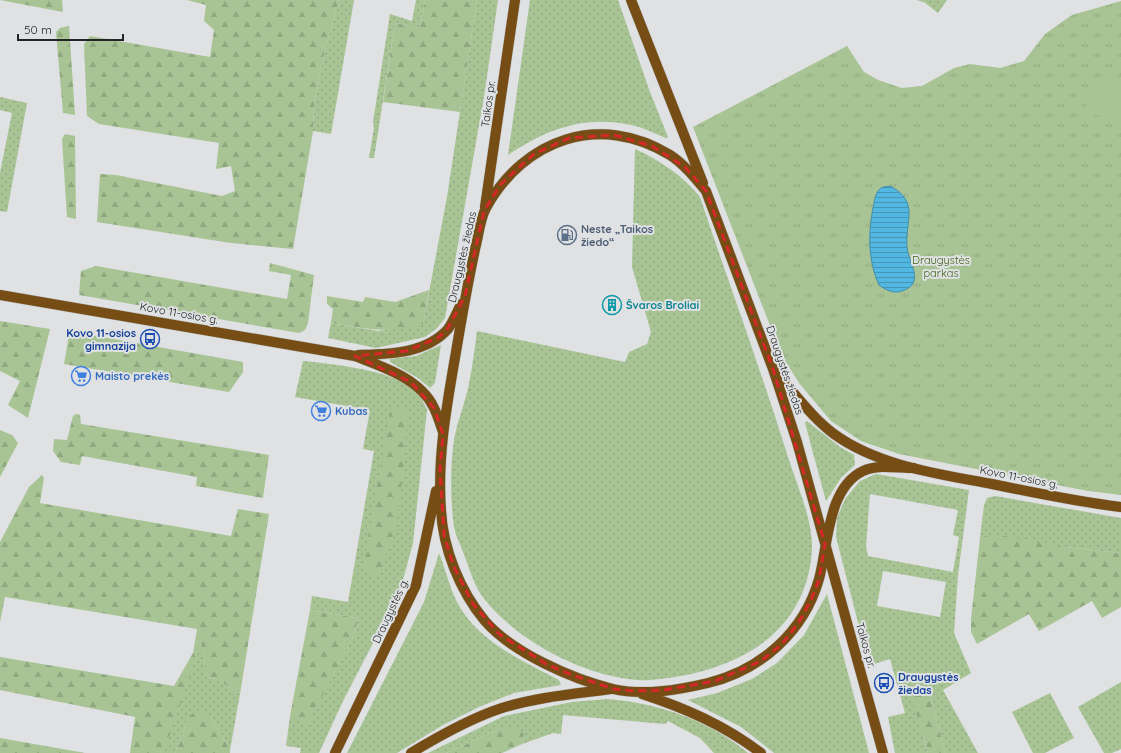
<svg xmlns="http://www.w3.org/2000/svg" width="1121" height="753" font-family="Quicksand,sans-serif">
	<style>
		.grass { fill: url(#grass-dots); fill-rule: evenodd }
		.forest { fill: url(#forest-firs) }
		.park { fill: url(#park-tufts) }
		.garden { fill: #a8c494 }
		.water { fill: url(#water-rules); stroke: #448ca9 }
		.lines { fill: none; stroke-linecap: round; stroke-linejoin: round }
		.major-casing { stroke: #bdbfc1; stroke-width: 11 }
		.major { stroke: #754d15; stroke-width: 10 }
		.marked { fill: none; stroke: #d62828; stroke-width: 3; stroke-dasharray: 8 5; stroke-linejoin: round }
		.labels { text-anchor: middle; stroke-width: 4; stroke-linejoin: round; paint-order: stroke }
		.street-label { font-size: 11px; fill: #232425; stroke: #dfe1e3 }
		.service-label { font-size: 11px; font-weight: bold; fill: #4e5e75; stroke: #dfe1e3; text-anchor: start }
		.park-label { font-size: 11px; fill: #3e6417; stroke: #dfe1e3 }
		.culture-label { font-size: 11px; font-weight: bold; fill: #0d838f; stroke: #dfe1e3; text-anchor: start }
		.transit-label { font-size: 11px; font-weight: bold; fill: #164399; stroke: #dfe1e3; text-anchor: end }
		.shop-label { font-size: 11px; font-weight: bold; fill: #366cbe; stroke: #dfe1e3; text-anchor: start }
	</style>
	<defs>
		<pattern id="grass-dots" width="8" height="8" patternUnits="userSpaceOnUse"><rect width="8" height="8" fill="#a8c494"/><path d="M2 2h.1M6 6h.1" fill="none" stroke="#90a87f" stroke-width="1.8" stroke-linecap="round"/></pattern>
		<pattern id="forest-firs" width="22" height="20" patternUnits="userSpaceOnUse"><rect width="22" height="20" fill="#a8c494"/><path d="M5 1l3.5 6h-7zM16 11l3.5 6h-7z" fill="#90a87f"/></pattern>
		<pattern id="park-tufts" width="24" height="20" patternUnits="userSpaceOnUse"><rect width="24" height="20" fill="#a8c494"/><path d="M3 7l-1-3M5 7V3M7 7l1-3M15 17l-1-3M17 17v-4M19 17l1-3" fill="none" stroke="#90a87f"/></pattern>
		<pattern id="water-rules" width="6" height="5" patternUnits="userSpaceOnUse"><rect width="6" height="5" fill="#52b8e1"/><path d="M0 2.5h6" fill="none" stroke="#4495b6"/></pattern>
	</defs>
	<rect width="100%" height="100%" fill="#dfe1e3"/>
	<!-- grass -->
	<path class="grass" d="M339 0H354L331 134 313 131 314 104 325 50Z
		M416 0H425L420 28 395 23 374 158H369L374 128 373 122 390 14 412 21Z
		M477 0H498L484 97 445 318 436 329 425 337 376 348 328 338 331 323 378 331 423 324 447 197Z
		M530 0H618L650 92 668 137 666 138C655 134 643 127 631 125 584 115 547 129 508 155Z
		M916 0H947L938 13 924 2Z
		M0 97 27 103 7 212 0 211V173L12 113 0 110Z
		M635 149C661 161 682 175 700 197 729 284 761 370 788 457 797 486 813 519 812 550 807 626 750 663 681 676 667 678 652 681 638 680 584 676 519 642 485 600 474 587 469 567 463 552 460 543 455 535 454 526 450 500 450 461 455 435 459 416 467 398 470 378 473 363 475 346 477 331L625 362 629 352 647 344 651 332 632 267Z
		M441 345 435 383 430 388 418 378 390 362V359L416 356Z
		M303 361C332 364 394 370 416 391 421 397 424 403 427 410L413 543 404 576 397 597 343 701 319 753H300L301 748 286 746 290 716 308 723 355 633 358 618 310 610 312 596 348 602 374 451 363 449 370 410 295 397Z
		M807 421 840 447 854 455 855 465 841 478 826 501 805 423Z
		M876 474 969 490 958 575 954 633 971 673 943 690 978 753H945L929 689 923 737 928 753H895L888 717 905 713 890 659 874 664 861 634 836 537 837 518 845 499 860 481ZM870 494 958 510 953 535 959 537 953 572 868 556 866 546ZM883 571 946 582 940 617 877 606Z
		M995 496 1121 518V553L980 538 984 505 987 498Z
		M439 553C445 568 449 585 456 600 476 641 521 660 559 680L561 685 514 693 479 707 443 725 397 753H347L424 602Z
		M827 594 869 753H774L741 727 688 700 717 693 752 679 777 663 804 635Z
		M201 642 207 677 216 679 240 694 230 750 210 715 189 716 175 753H161L167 741Z
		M1121 682V749L1112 753H1104L1078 707Z
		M1050 693 1074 738 1045 753H1033L1012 712Z
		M607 699C659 703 708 720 748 753H714L700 738 668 721 665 724 563 715 561 734 553 733 522 744 524 735 499 729 446 753H428L504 716 572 702Z"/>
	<!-- forest -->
	<path class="forest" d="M0 0H62L63 12Z
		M187 0H339L325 50 314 104 313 131 293 249 231 243 97 222 100 174 116 175 222 196 235 191 231 166 216 169 219 143 99 124 87 116 84 44 90 36 210 57 214 30 204 21 206 5Z
		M425 0H477L460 112 383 102 395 23 420 28Z
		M69 26 75 115 63 113 56 32 60 28Z
		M65 134 75 136 76 219 67 217 62 139Z
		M270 263 314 275 308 323 305 330 299 333 79 295 81 271 96 266 287 299 291 275 269 271Z
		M429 290 423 324C392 335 362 328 331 323L333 309 327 304V296L363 302 365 297 395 302Z
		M0 321 50 329 28 418 8 405 20 381 0 371Z
		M74 332 243 362V372L229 392 64 364 69 335Z
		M391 405 407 410 404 467 395 535 376 577 363 567Z
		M76 414 80 415 81 424 269 455 263 498 196 486 197 477 82 456 80 465 61 462 53 451 54 439 67 440 73 416Z
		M0 430 12 435 18 443 0 477Z
		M42 475 44 478 40 503 231 536 238 509 269 514 240 694 216 679 207 677 201 643 168 740 161 753H130L135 717 0 690V657L174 686 193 653 197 629 5 597 0 622V542L29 487Z
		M993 534 1064 547 1121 553V607L1102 618 1092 601 1039 631 1029 614 977 644 971 632V619L980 538Z
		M310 610 358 618 355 633 308 724 290 716Z
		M917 685 929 689 945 753H928L910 691Z
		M200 709 210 715 230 750V753H175L189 716Z
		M513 728 520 729 524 735 522 744 502 753H446L499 729Z
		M0 738 85 753H0Z"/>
	<!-- park -->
	<path class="park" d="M1121 1V495L1088 491 899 454 861 441 831 421 799 383 781 354 693 127 847 46 864 72 878 80 902 88 922 86 954 68 970 64 1000 68 1024 61 1045 34 1072 15Z"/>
	<!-- garden -->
	<path class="garden" d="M1093 77 1121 85V122L1084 112Z"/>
	<!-- water -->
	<path class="water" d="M890 186C920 202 905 220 907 246 907 261 927 283 902 291 895 294 885 290 879 285 868 261 868 234 873 208 874 203 875 194 879 190 882 186 886 187 890 186Z"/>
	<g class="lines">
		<defs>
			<path id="major" d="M631 0 703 183
				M485 207 515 0
				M0 295 355 356C383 367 421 379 434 408 438 416 440 424 443 432
				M358 355C388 354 426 354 448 329 453 322 457 312 461 304
				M775 372C794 392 811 417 834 434 878 466 939 474 992 484 1035 493 1078 502 1121 507
				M642 694C685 708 724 725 761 753
				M335 753 416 585 436 491
				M411 753C439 736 471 718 502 708 537 697 574 694 611 689
				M883 753 797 442 773 369 706 191C695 178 684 164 670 155 600 112 524 139 486 208 480 219 479 233 476 245 468 281 462 316 456 352 447 404 437 457 441 510 443 549 460 591 485 621 513 653 572 679 613 689 644 696 678 690 708 683 761 670 804 632 819 579 828 547 827 488 863 471 877 464 898 468 914 468"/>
		</defs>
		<!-- major casing -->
		<use href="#major" class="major-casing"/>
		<!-- major -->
		<use href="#major" class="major"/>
	</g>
	<!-- marked area -->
	<path class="marked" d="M614 135 652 146 685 167 706 191 773 369 825 544 819 580 811 600 799 622 782 644 761 661 715 681 664 690 634 691 614 689 572 675 546 664 499 634 473 604 453 565 444 535 440 470 443 434 434 408 411 382 355 356 406 351 438 338 448 328 465 296 484 211 501 184 534 154 569 138Z"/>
	<!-- icons -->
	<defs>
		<symbol id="fuel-ring" viewBox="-11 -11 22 22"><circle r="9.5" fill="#dfe1e3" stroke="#5c6f8a" stroke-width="1.5"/><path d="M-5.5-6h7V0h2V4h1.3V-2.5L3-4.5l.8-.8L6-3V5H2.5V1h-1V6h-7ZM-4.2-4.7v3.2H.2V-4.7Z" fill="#5c6f8a"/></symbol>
		<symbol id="building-ring" viewBox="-11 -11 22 22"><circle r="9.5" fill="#dfe1e3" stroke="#0f9aa8" stroke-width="1.5"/><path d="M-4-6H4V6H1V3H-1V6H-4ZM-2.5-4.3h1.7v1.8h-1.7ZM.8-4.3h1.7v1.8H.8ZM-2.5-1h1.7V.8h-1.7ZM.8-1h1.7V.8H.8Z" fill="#0f9aa8"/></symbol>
		<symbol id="bus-ring" viewBox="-11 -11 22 22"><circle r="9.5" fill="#dfe1e3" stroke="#1a4fb4" stroke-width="1.5"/><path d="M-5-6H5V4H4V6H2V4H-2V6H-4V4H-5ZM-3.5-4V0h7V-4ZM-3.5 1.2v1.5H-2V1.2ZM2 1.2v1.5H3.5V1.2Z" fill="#1a4fb4"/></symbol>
		<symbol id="supermarket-ring" viewBox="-11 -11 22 22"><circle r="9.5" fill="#dfe1e3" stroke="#3f7fe0" stroke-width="1.5"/><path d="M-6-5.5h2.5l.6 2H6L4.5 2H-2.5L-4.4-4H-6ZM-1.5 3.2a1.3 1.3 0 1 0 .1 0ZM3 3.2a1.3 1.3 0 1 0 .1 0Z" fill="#3f7fe0"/></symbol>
	</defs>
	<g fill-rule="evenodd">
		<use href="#fuel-ring" x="556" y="224" width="22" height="22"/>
		<use href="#building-ring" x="601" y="294" width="22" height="22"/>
		<use href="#bus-ring" x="139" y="328" width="22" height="22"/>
		<use href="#supermarket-ring" x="70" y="365" width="22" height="22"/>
		<use href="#supermarket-ring" x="310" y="400" width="22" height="22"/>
		<use href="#bus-ring" x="873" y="672" width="22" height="22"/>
	</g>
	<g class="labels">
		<!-- street labels -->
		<g class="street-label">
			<text transform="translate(488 104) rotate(-82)" y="4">Taikos pr.</text>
			<text transform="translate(462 257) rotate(-77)" y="4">Draugystės žiedas</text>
			<text transform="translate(179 313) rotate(10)" y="4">Kovo 11-osios g.</text>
			<text transform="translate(785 370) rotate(71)" y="4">Draugystės žiedas</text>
			<text transform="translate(1019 477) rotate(11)" y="4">Kovo 11-osios g.</text>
			<text transform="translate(390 611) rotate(-65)" y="4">Draugystės g.</text>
			<text transform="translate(866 645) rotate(74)" y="4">Taikos pr.</text>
		</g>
		<!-- service labels -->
		<g class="service-label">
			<text x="581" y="233">Neste „Taikos<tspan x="581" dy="13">žiedo“</tspan></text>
		</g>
		<!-- park labels -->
		<g class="park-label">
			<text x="941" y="264">Draugystės<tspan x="941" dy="13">parkas</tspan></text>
		</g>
		<!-- culture labels -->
		<g class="culture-label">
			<text x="626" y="309">Švaros Broliai</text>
		</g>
		<!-- transit labels -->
		<g class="transit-label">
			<text x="136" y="337">Kovo 11-osios<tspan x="136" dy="13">gimnazija</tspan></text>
			<text x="898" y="681" text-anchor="start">Draugystės<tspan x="898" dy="13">žiedas</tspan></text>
		</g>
		<!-- shop labels -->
		<g class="shop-label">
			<text x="95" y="380">Maisto prekės</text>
			<text x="335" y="415">Kubas</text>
		</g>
	</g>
	<!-- scale -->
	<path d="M18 34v6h105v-6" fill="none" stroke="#232425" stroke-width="2"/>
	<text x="24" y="34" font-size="12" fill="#232425" stroke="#dfe1e3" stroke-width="3" paint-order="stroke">50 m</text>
</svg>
